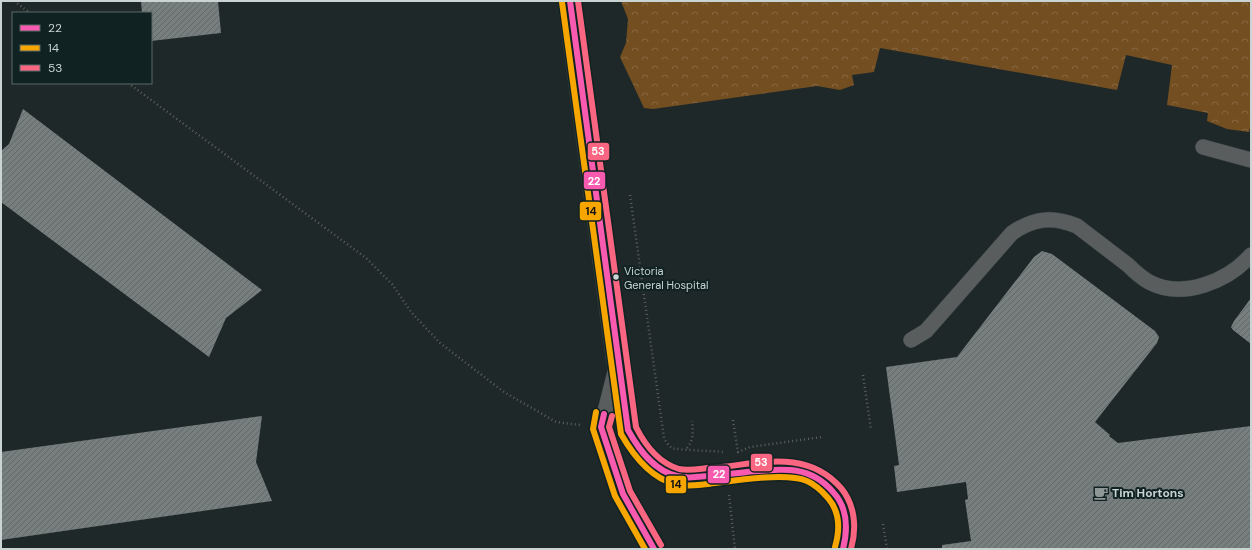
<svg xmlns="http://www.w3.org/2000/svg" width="1252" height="550" font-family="'DM Sans',sans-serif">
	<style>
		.forest { fill: url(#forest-crowns) }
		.building { fill: url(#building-hatch) }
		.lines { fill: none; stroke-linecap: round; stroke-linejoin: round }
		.lane-casing { stroke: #3b4343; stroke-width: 16 }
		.secondary-casing { stroke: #3b4343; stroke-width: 24 }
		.path { stroke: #5b5f5f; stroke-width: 2.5; stroke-dasharray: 1 3; stroke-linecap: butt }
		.lane { stroke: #595d5d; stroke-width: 15 }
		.secondary { stroke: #5a5f5f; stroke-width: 22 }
		.bus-1-casing { stroke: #122; stroke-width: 9 }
		.bus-2-casing { stroke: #122; stroke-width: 9 }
		.bus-3-casing { stroke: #122; stroke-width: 9 }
		.bus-1 { stroke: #f75aaf; stroke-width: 6 }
		.bus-2 { stroke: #f7a600; stroke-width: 6 }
		.bus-3 { stroke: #fa6682; stroke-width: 6 }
		.bus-dot { fill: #c9d4d3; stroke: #122; stroke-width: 1.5 }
		.labels { text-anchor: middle; stroke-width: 4; stroke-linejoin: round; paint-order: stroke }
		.bus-label { font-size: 11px; fill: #c9d4d3; stroke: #122; text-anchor: start }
		.poi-label { font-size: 12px; font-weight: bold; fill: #c9d4d3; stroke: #122; text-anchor: start }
		.line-badge { stroke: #122; stroke-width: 1.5 }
		.badge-label { font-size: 11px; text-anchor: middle; font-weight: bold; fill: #fff }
		.pale-badge-label { font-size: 11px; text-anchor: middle; font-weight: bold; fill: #111 }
	</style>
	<defs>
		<pattern id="forest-crowns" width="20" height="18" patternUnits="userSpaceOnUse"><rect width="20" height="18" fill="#734e20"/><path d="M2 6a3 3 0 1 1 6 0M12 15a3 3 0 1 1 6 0" fill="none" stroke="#866740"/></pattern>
		<pattern id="building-hatch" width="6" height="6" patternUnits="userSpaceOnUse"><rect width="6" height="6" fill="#767e7e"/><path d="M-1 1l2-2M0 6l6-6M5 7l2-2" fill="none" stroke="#626868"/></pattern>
	</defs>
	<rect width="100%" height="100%" fill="#1f2828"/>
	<!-- forest -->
	<path class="forest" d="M621 1H1251V125L1249 132 1227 129 1207 121 1208 113 1167 105 1172 65 1126 55 1117 90 880 48 874 72 852 75 854 85 840 90 817 86 653 109 644 108 620 57 626 43 628 19Z"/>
	<!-- building -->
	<path class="building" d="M141 1H218L221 33 151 41V13H142Z
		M23 109 262 290 226 318 209 357 1 202V151L9 144Z
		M1042 251 1052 254 1155 331 1159 337 1157 343 1095 422 1110 435 1109 436 1118 443 1251 426V549H942V545L971 541 965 500 968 499 966 482 897 492 894 466 899 465 886 367 957 357 1034 257Z
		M1251 298V344L1233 330 1231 327 1234 321Z
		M262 416 256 462 272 501 1 540V452Z"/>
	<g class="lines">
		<defs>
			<path id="lane" d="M1203 147 1251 160
				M911 340 926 331 1012 233C1034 218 1052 216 1077 226 1094 239 1111 252 1128 265 1134 271 1142 278 1149 282 1183 300 1228 281 1251 255
				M618 361 628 430 641 452 650 461 661 469 686 478 789 468 811 473 830 487 842 506 847 529 843 549
				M616 368 601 427 623 494 654 549"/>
			<path id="secondary" d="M570 1 573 30 618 361"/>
		</defs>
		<!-- lane casing -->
		<use href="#lane" class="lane-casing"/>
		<!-- secondary casing -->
		<use href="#secondary" class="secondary-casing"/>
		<!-- path -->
		<path class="path" d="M14 1 30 13
			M128 83 366 258 392 284 411 312 440 343 504 392 556 422 581 425
			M630 195 664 438C666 442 669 446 672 448 676 450 716 451 723 452
			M863 375 871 430
			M733 420 738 452 750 447 822 437
			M687 448C694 440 693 431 692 421
			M729 495 735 549
			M883 524 887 549"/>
		<!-- lane -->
		<use href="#lane" class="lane"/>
		<!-- secondary -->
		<use href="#secondary" class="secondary"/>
		<defs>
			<path id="bus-1" d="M570 1 628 430C639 450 654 471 677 476 688 479 697 477 707 476 720 474 734 474 747 472 780 469 809 464 833 492 848 508 848 529 843 549
				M604 414 601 427 623 494 654 549"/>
			<path id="bus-2" d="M562 2 621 434C633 455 650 478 675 484 686 487 696 485 708 484 732 481 785 472 807 481 816 485 822 491 828 498 840 512 840 530 835 547
				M596 412 593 429 615 496 645 549"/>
			<path id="bus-3" d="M578 1 636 427C645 445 659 463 679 469 689 471 698 469 709 468 757 465 805 447 841 488 855 505 857 528 851 549
				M612 416 609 427 630 491 661 545"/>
		</defs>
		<!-- bus-1 casing -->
		<use href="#bus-1" class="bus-1-casing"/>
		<!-- bus-2 casing -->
		<use href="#bus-2" class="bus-2-casing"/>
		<!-- bus-3 casing -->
		<use href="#bus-3" class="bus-3-casing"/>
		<!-- bus-1 -->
		<use href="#bus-1" class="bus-1"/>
		<!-- bus-2 -->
		<use href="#bus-2" class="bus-2"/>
		<!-- bus-3 -->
		<use href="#bus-3" class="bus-3"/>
	</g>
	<!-- icons -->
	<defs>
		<symbol id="cafe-bare" viewBox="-9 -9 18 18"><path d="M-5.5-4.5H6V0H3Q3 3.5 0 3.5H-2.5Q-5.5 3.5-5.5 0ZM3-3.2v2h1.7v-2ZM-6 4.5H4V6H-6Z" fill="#8e9897" stroke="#122" stroke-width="2.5" paint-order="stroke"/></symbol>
	</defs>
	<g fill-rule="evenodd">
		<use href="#cafe-bare" x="1091" y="483" width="20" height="20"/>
	</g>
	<!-- markers -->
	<circle class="bus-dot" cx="616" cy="277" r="3.5"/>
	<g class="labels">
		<!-- bus labels -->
		<g class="bus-label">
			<text x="624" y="275">Victoria<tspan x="624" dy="14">General Hospital</tspan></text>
		</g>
		<!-- poi labels -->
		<g class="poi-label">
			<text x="1112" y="497">Tim Hortons</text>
		</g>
	</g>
	<g class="line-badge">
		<rect x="587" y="142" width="23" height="19" rx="4" fill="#fa6682"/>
		<rect x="583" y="171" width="23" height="19" rx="4" fill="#f75aaf"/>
		<rect x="579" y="201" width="23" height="20" rx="4" fill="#f7a600"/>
		<rect x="750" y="453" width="23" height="19" rx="4" fill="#fa6682"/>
		<rect x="707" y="465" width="23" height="19" rx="4" fill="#f75aaf"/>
		<rect x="665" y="475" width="22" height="19" rx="4" fill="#f7a600"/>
	</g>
	<g class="badge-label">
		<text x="598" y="155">53</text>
		<text x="594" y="185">22</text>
		<text x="761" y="466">53</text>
		<text x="719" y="478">22</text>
	</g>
	<g class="pale-badge-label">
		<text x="591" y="215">14</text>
		<text x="676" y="488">14</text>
	</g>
	<!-- border -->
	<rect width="1252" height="550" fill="none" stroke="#c9d4d3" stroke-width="4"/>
	<!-- legend -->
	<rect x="12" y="12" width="140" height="72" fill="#112222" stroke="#5b6969"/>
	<rect x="20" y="25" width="20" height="6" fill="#f75aaf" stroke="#5b6969"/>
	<text x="48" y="32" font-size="12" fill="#c9d4d3">22</text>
	<rect x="20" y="45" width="20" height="6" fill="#f7a600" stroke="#5b6969"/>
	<text x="48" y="52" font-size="12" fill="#c9d4d3">14</text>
	<rect x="20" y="65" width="20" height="6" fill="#fa6682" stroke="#5b6969"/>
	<text x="48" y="72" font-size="12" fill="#c9d4d3">53</text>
</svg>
